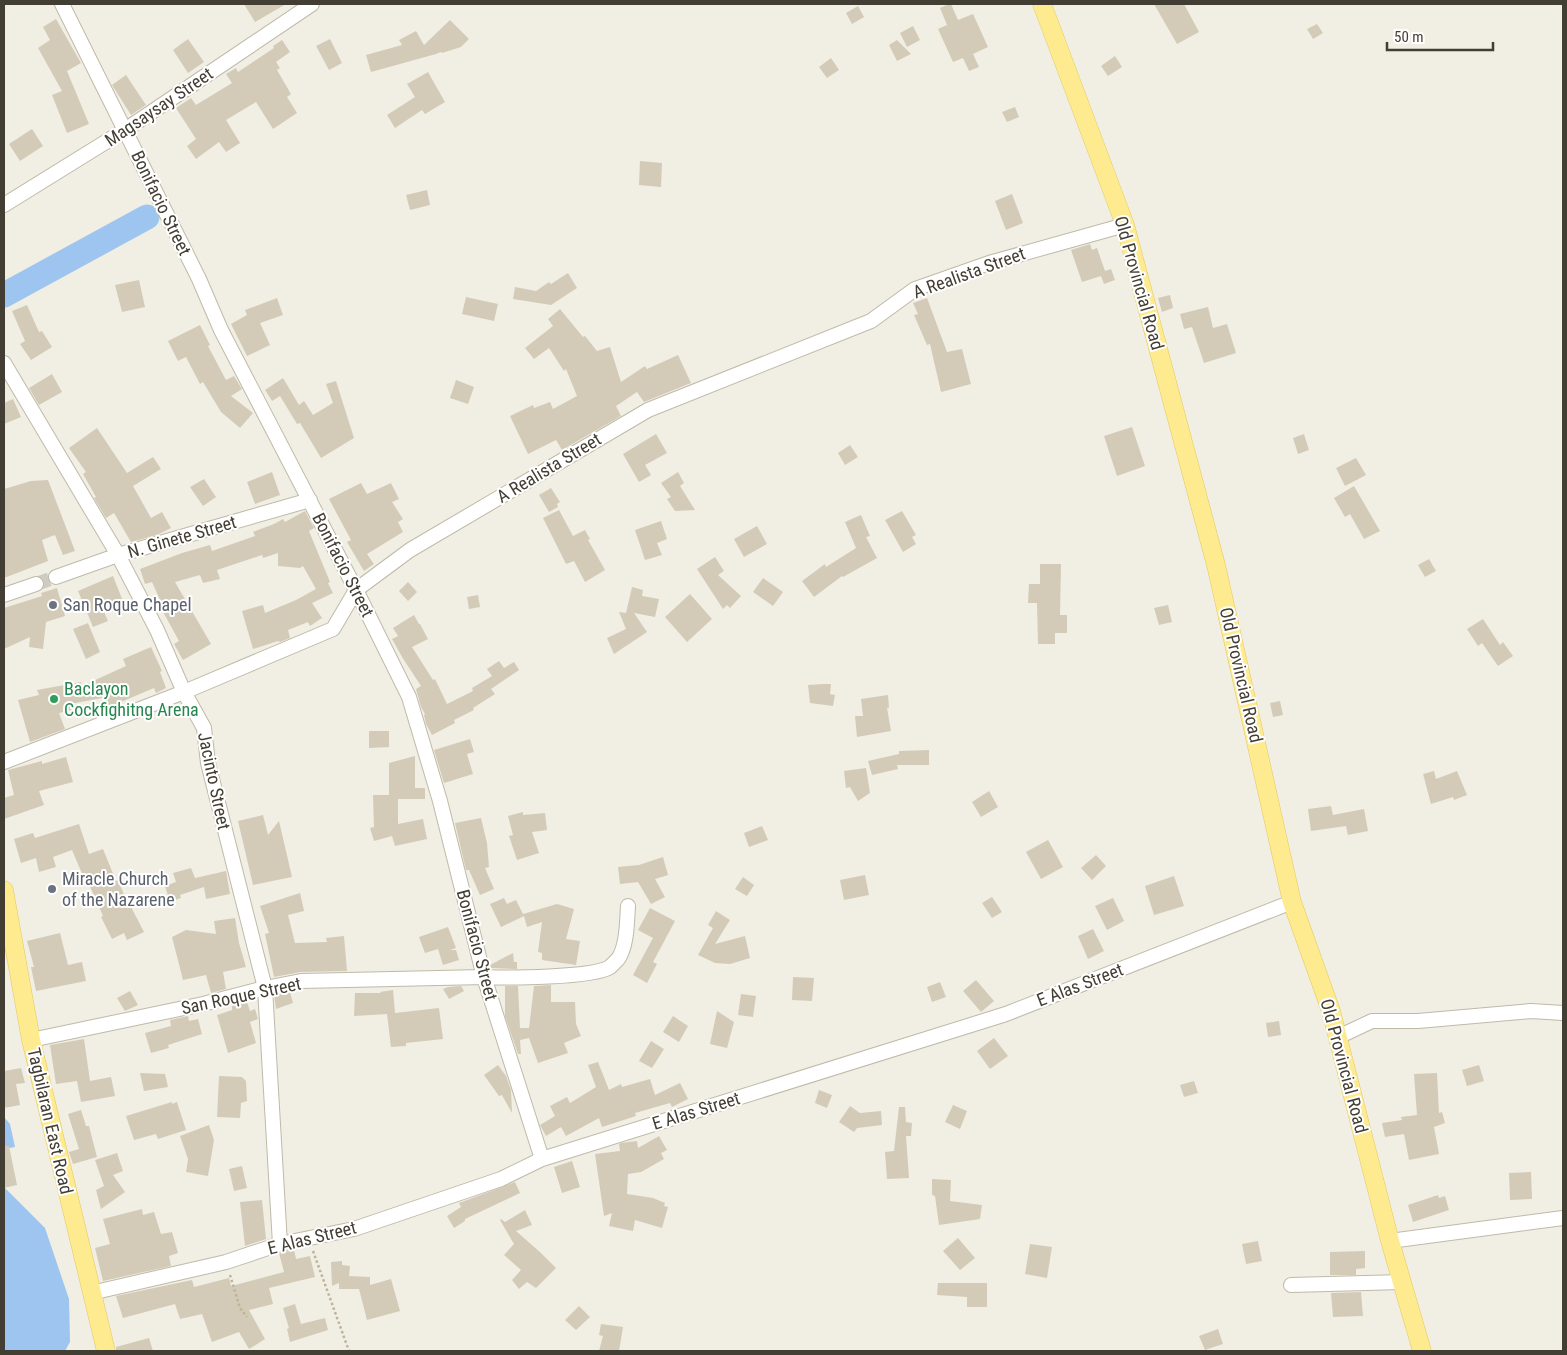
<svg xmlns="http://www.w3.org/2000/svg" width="1567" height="1355" font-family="'Roboto Condensed',sans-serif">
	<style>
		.water { fill: #9ec5ef }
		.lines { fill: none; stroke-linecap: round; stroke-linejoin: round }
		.river { stroke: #9ec5ef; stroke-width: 25 }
		.building { fill: #d3cbb8 }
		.minor-tunnel { stroke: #cecbc0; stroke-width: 14; stroke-dasharray: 14 7; stroke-linecap: butt }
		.minor-casing { stroke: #bfbaa8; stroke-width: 16 }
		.major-casing { stroke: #e3c95f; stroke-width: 19 }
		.path { stroke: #beb497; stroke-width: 2.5; stroke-dasharray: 2.5 2.5; stroke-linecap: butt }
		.minor { stroke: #fff; stroke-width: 14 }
		.major { stroke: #feea8f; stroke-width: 18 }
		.worship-dot { fill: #6b7280; stroke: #fff; stroke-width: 2 }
		.leisure-dot { fill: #2e9e5b; stroke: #fff; stroke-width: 2 }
		.labels { text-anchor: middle; stroke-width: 4; stroke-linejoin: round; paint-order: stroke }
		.street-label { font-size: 18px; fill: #433e33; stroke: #fff }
		.worship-label { font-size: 18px; fill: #5b616d; stroke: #fff; text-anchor: start }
		.leisure-label { font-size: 18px; fill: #27864d; stroke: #fff; text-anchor: start }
	</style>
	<rect width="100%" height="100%" fill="#f1eee3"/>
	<!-- water -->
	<path class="water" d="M4 1117 10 1124 15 1147 4 1149Z
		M4 1187 45 1228 69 1299 70 1342 65 1351H4Z"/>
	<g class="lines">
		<!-- river -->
		<path class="river" d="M4 295 147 217"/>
	</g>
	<!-- building -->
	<path class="building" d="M244 4H286L255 22Z
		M949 4H951L958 20 973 14 988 47 973 54 979 67 969 71 963 58 953 62 938 29 947 25 940 8Z
		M1154 4H1184L1199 32 1177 44Z
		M858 6 864 17 852 24 846 13Z
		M56 19 81 63 67 71 89 124 67 133 52 95 62 91 38 48 50 40 43 27Z
		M450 20 469 39 461 47 442 53 441 52 436 54 371 72 366 55 402 45 399 40 416 31 424 45Z
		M1317 24 1323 33 1313 39 1307 29Z
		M913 26 920 40 907 47 900 33Z
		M188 39 204 62 188 73 173 50Z
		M330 39 342 63 329 70 316 46Z
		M282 40 290 52 276 62 280 68 277 70 291 94 287 97 297 113 273 129 256 102 226 120 240 143 226 152 219 142 196 159 187 146 196 139 176 108 191 98 196 105 232 83 226 74 236 68 238 72 274 48 273 46Z
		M897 40 911 54 897 61 889 45Z
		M1115 56 1122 67 1108 76 1101 66Z
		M831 58 839 70 827 78 819 67Z
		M428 72 445 102 425 114 422 110 395 128 387 115 415 97 407 84Z
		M126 75 146 105 131 115 112 85Z
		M1015 107 1019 117 1007 122 1002 112Z
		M32 129 43 146 20 161 9 144Z
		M640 161 662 163 661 187 639 185Z
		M427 190 430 205 410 210 406 195Z
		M1012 194 1023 223 1006 230 995 201Z
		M1090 244 1092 250 1097 248 1105 271 1111 269 1115 280 1104 284 1101 276 1082 282 1071 250Z
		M568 273 577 288 551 305 513 299 515 287 536 291 549 282 551 284Z
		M139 280 145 307 122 312 115 285Z
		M1170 295 1173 308 1162 312 1158 298Z
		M466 297 498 304 494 321 462 314Z
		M277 298 283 315 260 323 270 345 247 356 231 324 247 315 245 310Z
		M927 298 947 352 962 349 971 384 941 392 930 344 927 345 914 315 918 314 913 303Z
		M27 305 39 332 42 331 52 347 31 360 20 344 25 341 12 311Z
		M1208 307 1213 328 1227 324 1236 353 1204 363 1192 327 1184 329 1180 314Z
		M560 309 583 337 585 336 597 351 610 347 621 382 645 366 647 369 678 355 691 383 644 402 637 392 616 406 621 416 562 450 556 440 528 454 510 416 533 405 534 408 550 402 553 409 577 396 566 369 564 371 549 348 534 359 525 348 553 326 548 319Z
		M200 325 210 345 208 346 226 380 234 376 242 389 231 396 253 413 240 428 221 412 203 382 200 384 186 357 178 361 168 341Z
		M52 374 62 392 39 405 29 388Z
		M283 378 299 405 304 401 313 415 333 403 326 384 336 381 354 438 321 458 300 423 297 424 280 396 272 401 265 390Z
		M456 380 474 387 468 404 450 398Z
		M13 399 21 417 4 424V403Z
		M1132 427 1145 466 1117 476 1104 436Z
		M97 428 127 473 153 457 161 469 133 486 151 518 162 512 171 528 157 535 131 542 114 513 106 518 94 498 96 497 83 474 86 472 69 448Z
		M656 434 667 453 645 465 651 475 639 482 623 454Z
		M1304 434 1309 450 1298 454 1293 438Z
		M850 445 858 457 845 465 838 453Z
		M1356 458 1366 475 1345 486 1336 468Z
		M272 472 280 495 255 504 247 482Z
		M678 472 684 483 680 486 695 510 675 511 667 499 671 497 661 483Z
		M204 479 216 497 203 506 190 487Z
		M48 480 75 551 63 555 55 535 42 540 48 561 4 578V489L31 481Z
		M361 483 367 494 391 483 399 499 392 502 403 519 398 522 403 532 367 554 374 564 364 571 347 542 351 540 329 499Z
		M1354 486 1380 531 1364 539 1350 514 1345 517 1334 498Z
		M551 488 560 502 557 504 558 507 549 512 539 495Z
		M559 510 573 536 585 530 590 539 588 540 605 570 585 582 574 561 566 564 543 518Z
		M305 511 314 528 309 531 330 582 328 583 333 593 312 603 322 618 310 626 308 622 288 630 290 638 280 642 278 641 253 649 242 611 263 605 265 613 296 600 316 589 303 566 300 568 278 566V553L263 558 262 555 217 570 220 579 203 583 200 575 175 582 211 644 183 660 174 644 179 641 162 610 164 609 152 582 145 584 140 569 182 553 210 545 212 551 255 536 253 532 274 524 283 519 285 522Z
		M902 511 916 535 912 537 916 544 903 552 885 520Z
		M861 515 870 536 866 537 877 558 843 577 842 576 814 597 802 581 825 564 826 567 856 548 845 522Z
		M661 521 667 539 657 543 662 555 645 560 635 530Z
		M757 526 767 544 744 557 734 539Z
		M715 557 724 571 718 575 741 596 730 608 727 605 723 609 697 569Z
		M1429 559 1436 571 1425 577 1418 565Z
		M1040 564H1061L1060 615H1067V633H1055V644H1038L1037 603H1028L1029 584H1040Z
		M113 576 124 604 104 612 108 621 93 627 78 591Z
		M763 578 783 592 773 606 753 592Z
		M408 582 417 592 408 601 399 591Z
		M632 587 643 590 642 596 659 599 655 617 634 613 647 632 614 654 607 638 626 629 619 612 626 613Z
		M57 588 65 616 46 622 43 649 29 647 30 637 4 649V608L42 596 41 593Z
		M690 594 712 619 687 642 665 617Z
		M478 595 480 607 469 609 467 597Z
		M1168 605 1172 622 1159 625 1154 608Z
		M414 615 419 624H420L428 639 412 647 433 680 435 679 447 704 473 691 472 688 492 676 487 669 499 661 504 668 514 662 519 670 491 689 495 694 473 708 474 710 454 720 455 723 432 735 426 724 424 715 425 714 421 707 416 689 421 686 402 657 392 639 398 636 393 628Z
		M1483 619 1500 645 1503 642 1513 656 1498 666 1482 643 1478 646 1467 629Z
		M88 623 100 652 86 659 73 629Z
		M151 647 162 671 160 672 166 688 156 693 154 688 107 708 102 698 70 704 72 710 59 713 65 729 30 742 18 700 39 695 37 690 81 682 82 686 126 666 123 659Z
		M824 684H831L830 694 835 695 833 706 810 703 808 685Z
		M888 695 889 708H887L891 731 857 737 855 716H863L861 699Z
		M1280 701 1283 715 1273 717 1270 703Z
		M369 731H389V747L369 748Z
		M470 739 474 752 467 754 473 774 444 783 434 750Z
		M929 750V765H897L898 769 872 775 868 761 899 754V751Z
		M415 756V788H425V799H398V824L423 819 427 839 395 846 392 836 374 841 370 828 374 827 373 795H389V763Z
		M66 757 73 782 39 791 44 805 4 819V798L14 795 8 770 42 761V764Z
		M866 768 870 793 858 801 850 787 846 788 844 771Z
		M1434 771 1436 779 1457 771 1467 795 1454 800 1453 797 1431 804 1423 774Z
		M989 791 998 807 981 817 972 802Z
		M1331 806 1333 815 1364 809 1368 831 1348 835 1346 826 1311 831 1308 809Z
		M523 812V815L545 813 547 830 532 832 539 853 517 860 509 836 513 835 508 816Z
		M263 815 268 835 279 821 292 877 253 885 238 821Z
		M481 818 487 843 489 867 485 868 494 889 480 895 469 870H466L455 823Z
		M79 824 89 854 103 849 116 881 118 880 128 904 129 903 144 932 127 940 124 933 112 939 101 917 103 916 88 882 86 883 72 850 53 857 56 867 39 872 36 858 21 863 14 839 33 833 35 838Z
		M762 826 768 840 749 847 744 833Z
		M1048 840 1063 867 1041 879 1026 852Z
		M1096 855 1106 866 1092 880 1081 868Z
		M663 857 668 875 655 879 665 897 651 904 638 882 620 884 618 867 639 865Z
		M191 868 195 878 226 871 230 894 206 899 204 887 180 895 181 898 170 902 165 886 176 882 173 873Z
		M865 875 869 895 844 900 840 880Z
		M1174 876 1184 906 1154 915 1145 886Z
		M743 877 754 885 747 896 735 889Z
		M300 893 304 911 288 915 295 943 327 942 326 938 344 936 347 971 301 972 274 977 265 934 269 933 260 906Z
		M992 897 1002 912 992 918 982 903Z
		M504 898 507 904 516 900 523 914 557 904 574 909 566 939 580 941 576 965 542 960V953L538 952 542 922 527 927 524 916 501 927 490 904Z
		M1113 898 1124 921 1107 930 1095 906Z
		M650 908 675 921 653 962 657 964 647 983 633 975 653 938 638 930Z
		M716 911 730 920 715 944 745 936 750 958 730 964 715 963 698 955 713 928 708 925Z
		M235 918 239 943 246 967 223 972 226 989 211 993 206 975 183 980 172 937 186 930 216 934 214 921Z
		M448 927 456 948 450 950H456L459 960 443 965 438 949 425 953 419 937Z
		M1093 929 1104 951 1088 959 1078 936Z
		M60 933 68 965 82 962 86 981 36 991 31 967H34L27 941Z
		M513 953 514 962H517V969L491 968 490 965Z
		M793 977 814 978 812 1001 792 1000Z
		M976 980 994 1001 981 1012 963 991Z
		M940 982 946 997 932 1002 927 987Z
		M551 985V1002H575L576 1024 581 1036 564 1043 568 1053 538 1063 529 1038 520 1040 521 1054H518L505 1016V986H518L520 1028H529L534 986Z
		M461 986 464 991 449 999 443 989 448 987Z
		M393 990 395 1013 439 1008 443 1039 406 1043V1046L391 1047 387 1014 354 1016 355 993H381L380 992Z
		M130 991 138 1005 125 1011 117 998Z
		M290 992 293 1003 276 1009 274 995Z
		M741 994 756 996 753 1017 738 1015Z
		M247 1002 250 1011 255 1009 258 1019 250 1022 256 1043 228 1053 217 1015 232 1010V1006Z
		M717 1011 734 1022 727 1048 710 1044Z
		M188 1016 189 1021 198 1019 202 1034 168 1045 169 1048 151 1053 145 1033 171 1026 170 1020Z
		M673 1016 688 1026 679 1042 663 1032Z
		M1279 1021 1281 1035 1268 1037 1266 1023Z
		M994 1038 1008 1056 990 1069 977 1051Z
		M84 1039 90 1081 111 1077 115 1096 81 1102 77 1081 56 1084 50 1045Z
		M651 1041 664 1049 652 1068 639 1061Z
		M598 1062 609 1090 621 1084 622 1087 650 1079 655 1095 680 1083 688 1099 672 1107 670 1103 635 1113 636 1116 602 1127 599 1118 566 1136 561 1127 546 1136 540 1125 555 1116 550 1106 567 1097 570 1103 596 1087 588 1065Z
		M498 1065 506 1076 511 1090 512 1113 502 1095 499 1096 484 1075Z
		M1479 1065 1484 1081 1467 1086 1462 1070Z
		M21 1068 25 1083 16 1084 20 1105 4 1108V1071Z
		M140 1073 165 1074 168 1087 144 1091Z
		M1437 1073 1439 1113 1442 1112 1445 1123 1434 1127 1439 1154 1409 1160 1404 1134 1385 1137 1382 1123 1402 1120 1401 1117 1417 1115 1414 1074Z
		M219 1076 242 1077 246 1081 247 1101 241 1103 240 1118 217 1117Z
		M1194 1081 1198 1093 1184 1097 1180 1085Z
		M819 1090 832 1095 827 1108 815 1103Z
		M172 1102V1104L177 1102 186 1130 158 1139 156 1134 134 1140 126 1116Z
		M953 1105 967 1111 960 1129 945 1122Z
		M850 1106 860 1113 881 1111 882 1125 857 1128 854 1132 839 1122Z
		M899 1107H905L906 1122 912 1123 911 1136H906L909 1178 887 1179 885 1152 894 1151Z
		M81 1110 86 1126H89L97 1157 73 1164 69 1152 79 1149 68 1114Z
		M209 1125 214 1140 208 1176 186 1172 188 1159 180 1136Z
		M659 1136 667 1150 661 1153 664 1159 641 1172 628 1174 627 1194 653 1198 665 1203 664 1206 668 1207 662 1228 635 1220 633 1231 609 1226 612 1213 604 1216 595 1154 620 1151 619 1144 621 1143 637 1141 638 1148Z
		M4 1146H9L17 1185 4 1188Z
		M117 1153 123 1171 113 1175 125 1192 101 1209 96 1190 104 1186 95 1160Z
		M572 1161 580 1187 562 1193 554 1167Z
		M242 1166 247 1188 234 1191 229 1169Z
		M1531 1172 1532 1199 1510 1200 1509 1173Z
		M932 1179 951 1180 950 1201 982 1205 980 1219 939 1225 935 1196 932 1195Z
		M515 1182 520 1193 465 1219V1221L454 1228 447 1216 461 1207 459 1203Z
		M1438 1195 1439 1198 1445 1196 1449 1210 1413 1222 1408 1205Z
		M262 1200 266 1239 245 1246 240 1202Z
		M142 1209 143 1215 154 1212 161 1234 172 1232 178 1253 169 1256 171 1266 103 1281 95 1248 110 1244 103 1219Z
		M525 1210 532 1225 516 1231 541 1253 556 1268 536 1288 527 1282 519 1289 512 1280 521 1270 504 1255 514 1244 500 1220 501 1219 505 1222Z
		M958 1238 975 1258 960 1270 943 1251Z
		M1258 1241 1262 1261 1246 1264 1242 1244Z
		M1030 1244 1052 1247 1047 1278 1025 1274Z
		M294 1250 296 1259 310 1256 315 1277 269 1288 273 1304 249 1310 265 1339 249 1349 239 1332 212 1342 202 1314 180 1319 175 1304 123 1318 116 1296 192 1280 194 1287 229 1278 231 1286 284 1272 279 1253Z
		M1365 1251V1268L1356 1269V1275H1330V1252Z
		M342 1261V1265L350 1266 349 1276 370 1277V1285L391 1279 400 1311 367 1320 359 1289H339V1283L332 1286 331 1262Z
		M938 1283H987V1307H967V1297L937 1295Z
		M1361 1292 1363 1316 1333 1317 1331 1293Z
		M295 1304 301 1324 325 1318 328 1330 290 1342 287 1329 289 1328 283 1308Z
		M579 1306 590 1317 576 1330 565 1320Z
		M601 1324 623 1327 619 1351H599L603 1336 599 1335Z
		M1218 1329 1223 1344 1205 1350 1199 1336Z
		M149 1338 153 1351H116V1347Z"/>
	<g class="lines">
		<!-- minor-tunnel -->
		<path class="minor-tunnel" d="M36 584 56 577"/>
		<defs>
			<path id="minor" d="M62 4 199 279 221 330 356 590 409 697 440 801 484 977 542 1159
				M4 205 125 130 312 4
				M4 363 118 555 157 630 184 692 204 728 208 763 265 988 280 1244
				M56 577 118 555 310 500
				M4 595 36 584
				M4 762 184 692 333 629 356 590 410 550 648 410 871 321 915 289 989 263 1125 225
				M1338 1037 1372 1021H1418L1531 1011 1563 1013
				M31 1040 203 1004 265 988 301 981 484 977C506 978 593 978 610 967 612 965 616 961 618 959 627 947 627 921 628 906
				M1390 1241 1563 1218
				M1291 1285 1403 1282
				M91 1293 226 1262 280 1244 354 1229 501 1179 542 1159 1006 1014 1292 902"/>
			<path id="major" d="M1042 4 1125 225 1216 565 1292 902 1331 1011 1390 1241 1422 1351
				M4 890 31 1040 106 1351"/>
		</defs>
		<!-- minor casing -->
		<use href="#minor" class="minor-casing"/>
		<!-- major casing -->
		<use href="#major" class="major-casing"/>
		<!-- path -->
		<path class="path" d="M313 1251 349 1351
			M230 1275 240 1308 247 1317"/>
		<!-- minor -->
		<use href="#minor" class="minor"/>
		<!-- major -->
		<use href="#major" class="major"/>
	</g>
	<!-- markers -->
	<g class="worship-dot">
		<circle cx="53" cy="605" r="5"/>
		<circle cx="52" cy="889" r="5"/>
	</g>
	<circle class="leisure-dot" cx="54" cy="699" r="5"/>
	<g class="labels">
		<!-- street labels -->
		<g class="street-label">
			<text transform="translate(159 107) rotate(-34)" y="6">Magsaysay Street</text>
			<text transform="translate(161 203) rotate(64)" y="6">Bonifacio Street</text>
			<text transform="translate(969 273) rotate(-20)" y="6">A Realista Street</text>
			<text transform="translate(1139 283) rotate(74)" y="6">Old Provincial Road</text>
			<text transform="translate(549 468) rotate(-31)" y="6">A Realista Street</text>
			<text transform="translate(182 537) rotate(-16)" y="6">N. Ginete Street</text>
			<text transform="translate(343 565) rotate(63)" y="6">Bonifacio Street</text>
			<text transform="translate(1241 675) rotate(77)" y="6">Old Provincial Road</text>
			<text transform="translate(214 781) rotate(78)" y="6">Jacinto Street</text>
			<text transform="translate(477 945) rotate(75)" y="6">Bonifacio Street</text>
			<text transform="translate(1080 985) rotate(-21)" y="6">E Alas Street</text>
			<text transform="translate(241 996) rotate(-12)" y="6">San Roque Street</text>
			<text transform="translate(1344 1066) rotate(75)" y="6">Old Provincial Road</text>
			<text transform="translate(696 1111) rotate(-17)" y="6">E Alas Street</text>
			<text transform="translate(50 1121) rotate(77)" y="6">Tagbilaran East Road</text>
			<text transform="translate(312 1238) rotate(-14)" y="6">E Alas Street</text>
		</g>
		<!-- worship labels -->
		<g class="worship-label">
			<text x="63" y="611">San Roque Chapel</text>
			<text x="62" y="885">Miracle Church<tspan x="62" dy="21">of the Nazarene</tspan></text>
		</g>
		<!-- leisure labels -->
		<g class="leisure-label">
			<text x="64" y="695">Baclayon<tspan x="64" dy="21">Cockfighitng Arena</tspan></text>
		</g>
	</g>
	<!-- border -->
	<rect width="1567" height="1355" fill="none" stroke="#433e33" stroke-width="10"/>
	<!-- scale -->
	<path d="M1387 42v8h106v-8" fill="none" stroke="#433e33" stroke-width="2.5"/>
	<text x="1394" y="42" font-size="15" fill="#433e33" stroke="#ffffff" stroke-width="4" paint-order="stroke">50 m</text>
</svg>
